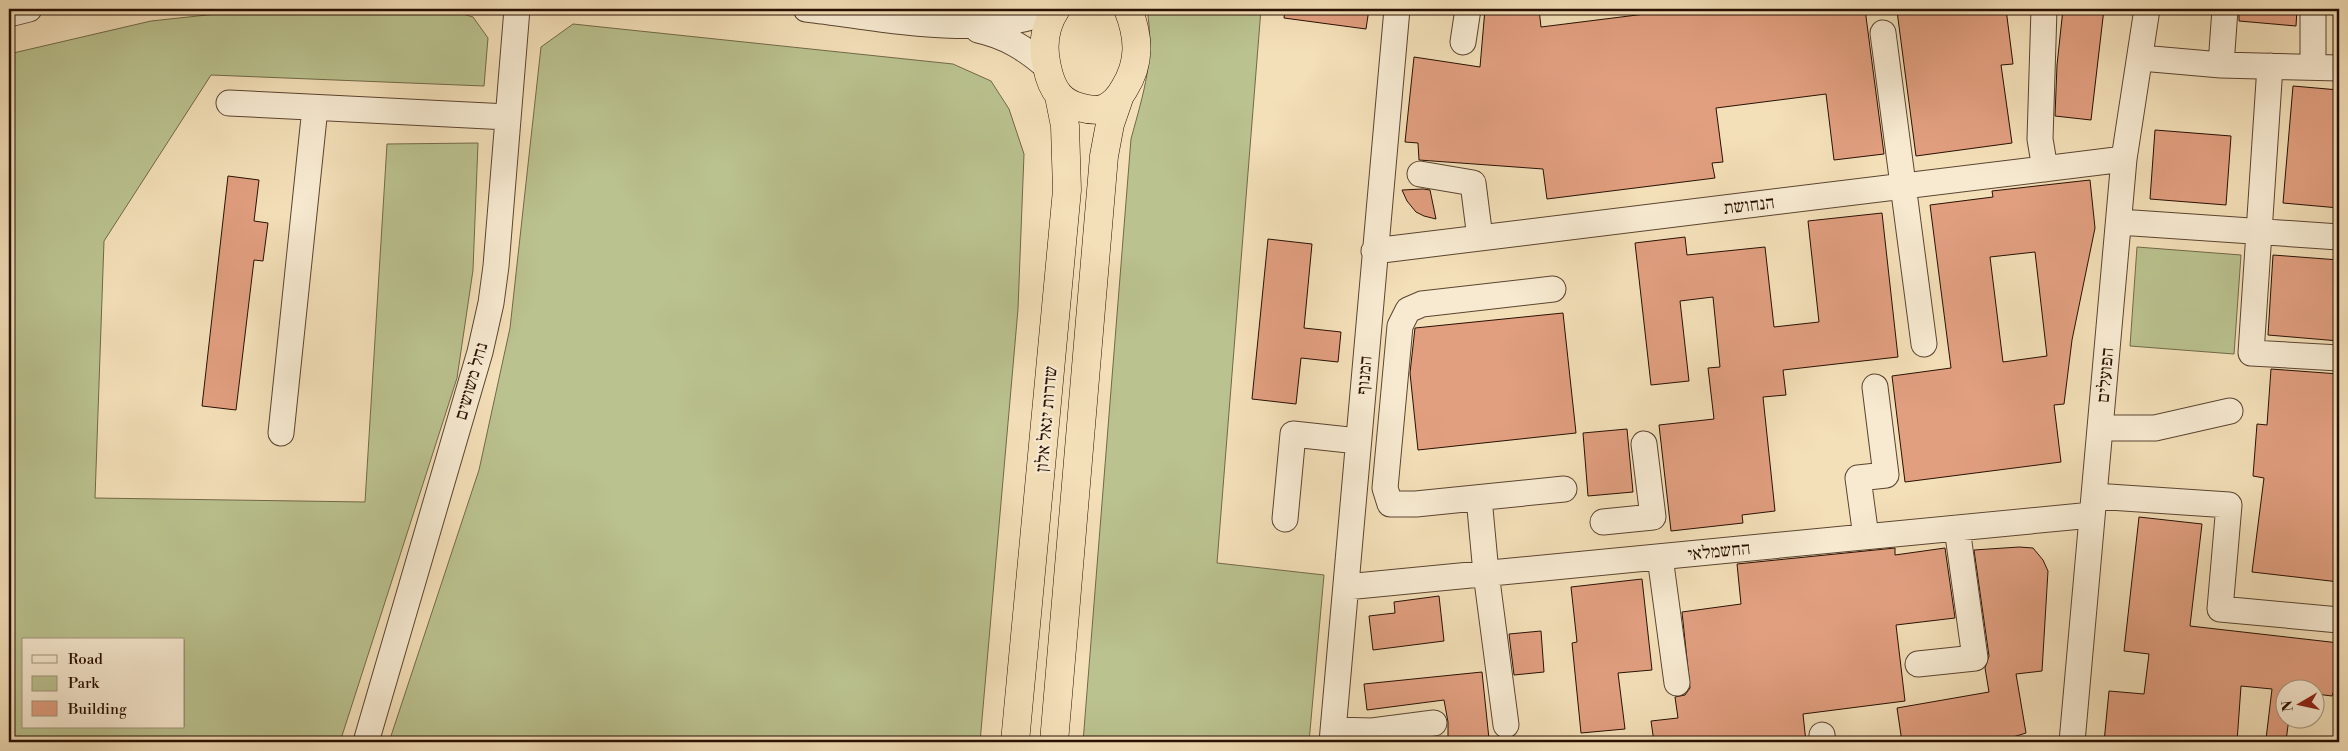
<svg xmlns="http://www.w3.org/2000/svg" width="2348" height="751" font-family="'Libre Bodoni','Frank Ruhl Libre',serif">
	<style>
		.green { fill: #bac28f; stroke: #716948; fill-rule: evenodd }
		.building { fill: #e19f80; stroke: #281002; fill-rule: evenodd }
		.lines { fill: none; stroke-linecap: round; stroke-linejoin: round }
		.minor-casing { stroke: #5b4430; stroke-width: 27 }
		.highway-casing { stroke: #281002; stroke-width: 29 }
		.minor { stroke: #f7ead1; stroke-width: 25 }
		.highway { stroke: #f3dfb8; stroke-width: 28 }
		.labels { text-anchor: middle; stroke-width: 4.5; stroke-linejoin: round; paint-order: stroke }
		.street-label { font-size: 18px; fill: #281002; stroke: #f7ead1 }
	</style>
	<rect width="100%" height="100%" fill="#f3dfb8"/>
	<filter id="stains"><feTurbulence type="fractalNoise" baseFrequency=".004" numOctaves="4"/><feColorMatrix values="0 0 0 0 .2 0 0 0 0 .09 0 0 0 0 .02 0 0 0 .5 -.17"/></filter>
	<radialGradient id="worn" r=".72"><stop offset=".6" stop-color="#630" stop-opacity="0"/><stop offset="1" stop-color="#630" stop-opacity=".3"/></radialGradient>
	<!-- green -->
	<path class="green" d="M263 9H446L473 17 488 38 484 86 211 75 104 241 95 498 365 502 387 144 478 143 473 270 457 378 340 742H9V54L151 21ZM24 640H184V727H24Z
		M1147 9H1261L1217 563 1324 575 1309 742H1083L1131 139C1144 91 1155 59 1147 9Z
		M573 24 953 64 991 81 1009 109 1024 154 1018 309 980 742H389L479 470 510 328 541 47Z
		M2137 247 2241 255 2234 354 2130 346Z"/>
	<!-- building -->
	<path class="building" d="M1285 9H1369L1366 29 1284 18Z
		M1485 9H1539L1541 27 1685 9H1865L1884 154 1834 160 1826 94 1716 108 1723 162 1712 163 1715 178 1547 199 1543 169 1419 160 1418 143 1405 142 1414 57 1480 67Z
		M1913 9H2006L2013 64 2001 65 2012 143 1916 156 1897 11Z
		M2063 9H2104L2091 120 2055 116 2057 65Z
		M2239 9H2297L2296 26 2239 21Z
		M2293 86 2339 90V208L2283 203Z
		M2155 130 2231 136 2226 205 2150 199Z
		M228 176 259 180 254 221 268 223 263 261 254 260 236 410 202 406Z
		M2090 180 2095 228 2072 340 2064 404 2054 405 2061 462 1905 482 1892 376 1951 368 1930 205 1993 197 1992 191ZM2035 252 2047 356 2003 362 1990 257Z
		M1423 189 1430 190 1436 219 1424 216 1416 212 1407 201 1402 190Z
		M1882 213 1898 357 1783 370 1786 395 1763 397 1775 511 1742 515 1743 523 1671 531 1659 425 1714 419 1708 368 1720 367 1713 297 1680 301 1689 381 1651 385 1635 243 1685 237 1687 255 1765 247 1774 327 1819 322 1808 221Z
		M1268 239 1312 244 1304 328 1341 332 1338 362 1301 358 1296 404 1252 399Z
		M2273 255 2339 260V341L2268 335Z
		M1563 313 1576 433 1418 450 1410 373 1415 328Z
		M2271 369 2339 374V582L2252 572 2264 478 2253 476 2257 424 2267 425Z
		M1627 429 1633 492 1588 496 1583 433Z
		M2139 517 2202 524 2190 626 2339 643V675L2332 696 2316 694V688H2286V718H2289L2286 741 2266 739 2272 689 2241 686 2237 742H2104L2109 691 2144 694 2149 654 2124 651Z
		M2019 547 2033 548 2043 560 2048 571 2042 671 2016 674 2026 733 1997 742H1902L1897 708 1989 692 1985 668 1989 656 1974 550Z
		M1895 548V555L1945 548 1955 618 1896 625 1905 701 1803 714 1806 742H1654L1651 721 1678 718 1675 697 1685 695 1690 688 1682 612 1741 604 1737 564Z
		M1642 579 1652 670 1618 673 1625 729 1581 733 1572 643 1577 642 1571 587Z
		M1439 596 1444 641 1373 650 1369 616 1395 613 1394 602Z
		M1541 631 1544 672 1514 675 1509 634Z
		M1482 672 1489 739 1448 742V722L1444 700 1367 710 1364 684Z"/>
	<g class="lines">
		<defs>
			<path id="minor" d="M806 9C886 18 979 41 1055 9
				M2044 9 2040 139 2045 169
				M2313 9V67
				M9 14 29 9
				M978 30C1006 36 1026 49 1047 67
				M1883 33 1924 344
				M1463 42 1468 9
				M2141 58 2221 65 2339 68
				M2221 65 2225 9
				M2270 66 2251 353 2339 358
				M229 103 508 117
				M1420 174 1473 183 1480 238
				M2119 222 2339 237
				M1374 251 2124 159
				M1553 289 1422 304 1408 310 1400 326 1385 488 1390 504H1416L1564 489
				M2100 428H2155L2230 411
				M281 433 315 108
				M2094 496 2229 505 2220 609 2339 620
				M1479 498 1486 573 1506 725
				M1285 519 1293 434 1358 441
				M1603 522 1653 517 1644 444
				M1866 537 1858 478 1886 475 1875 387
				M1660 557 1677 683
				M1346 587 2092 515
				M1918 664 1975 658 1957 528
				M1333 730 1372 731 1434 723
				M1822 735 1823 742
				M366 742 480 352 491 303 496 266 517 9
				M1332 742 1397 9
				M2072 742 2124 159 2147 9"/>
			<path id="highway" d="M1056 9C1044 27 1042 46 1047 67 1049 77 1053 88 1059 95 1068 106 1092 113 1105 108 1114 104 1120 96 1124 89 1141 62 1139 37 1128 9
				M1015 742 1067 190 1065 126 1059 96
				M1054 742 1104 156 1110 124 1119 98"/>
		</defs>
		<!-- minor casing -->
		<use href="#minor" class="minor-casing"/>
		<!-- highway casing -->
		<use href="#highway" class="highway-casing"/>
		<!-- minor -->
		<use href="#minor" class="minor"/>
		<!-- highway -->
		<use href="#highway" class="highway"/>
	</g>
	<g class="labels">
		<!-- street labels -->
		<g class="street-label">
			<text transform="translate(1749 205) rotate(-7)" y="6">הנחושת</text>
			<text transform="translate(1364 375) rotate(-85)" y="6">המנוף</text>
			<text transform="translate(2105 375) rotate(-85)" y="6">הפועלים</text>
			<text transform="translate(471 381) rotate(-74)" y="6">נחל משושים</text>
			<text transform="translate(1046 419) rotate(-85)" y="6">שדרות יגאל אלון</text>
			<text transform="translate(1719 551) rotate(-6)" y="6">החשמלאי</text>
		</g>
	</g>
	<!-- margin -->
	<rect width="2348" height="751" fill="none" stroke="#f3dfb8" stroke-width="30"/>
	<rect x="10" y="10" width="2328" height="731" fill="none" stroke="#281002" stroke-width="2.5"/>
	<rect x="15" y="15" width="2318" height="721" fill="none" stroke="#281002"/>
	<!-- legend -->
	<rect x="22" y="638" width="162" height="90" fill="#f7ead1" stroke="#a4937e"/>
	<rect x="32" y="655" width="25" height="8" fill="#f7ead1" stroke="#a4937e"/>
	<text x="68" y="664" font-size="15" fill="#281002">Road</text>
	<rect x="32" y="676" width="25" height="15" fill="#bac28f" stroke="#a4937e"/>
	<text x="68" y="688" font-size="15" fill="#281002">Park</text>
	<rect x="32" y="701" width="25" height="15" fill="#e19f80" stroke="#a4937e"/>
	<text x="68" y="714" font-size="15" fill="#281002">Building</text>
	<!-- north arrow -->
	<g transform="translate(2300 704) rotate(261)"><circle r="24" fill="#f7ead1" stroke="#a4937e"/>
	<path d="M0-4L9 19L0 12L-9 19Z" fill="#8f2418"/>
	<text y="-8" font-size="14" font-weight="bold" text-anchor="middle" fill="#281002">N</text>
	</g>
	<rect width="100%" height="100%" filter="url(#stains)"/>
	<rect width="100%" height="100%" fill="url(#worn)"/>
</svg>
